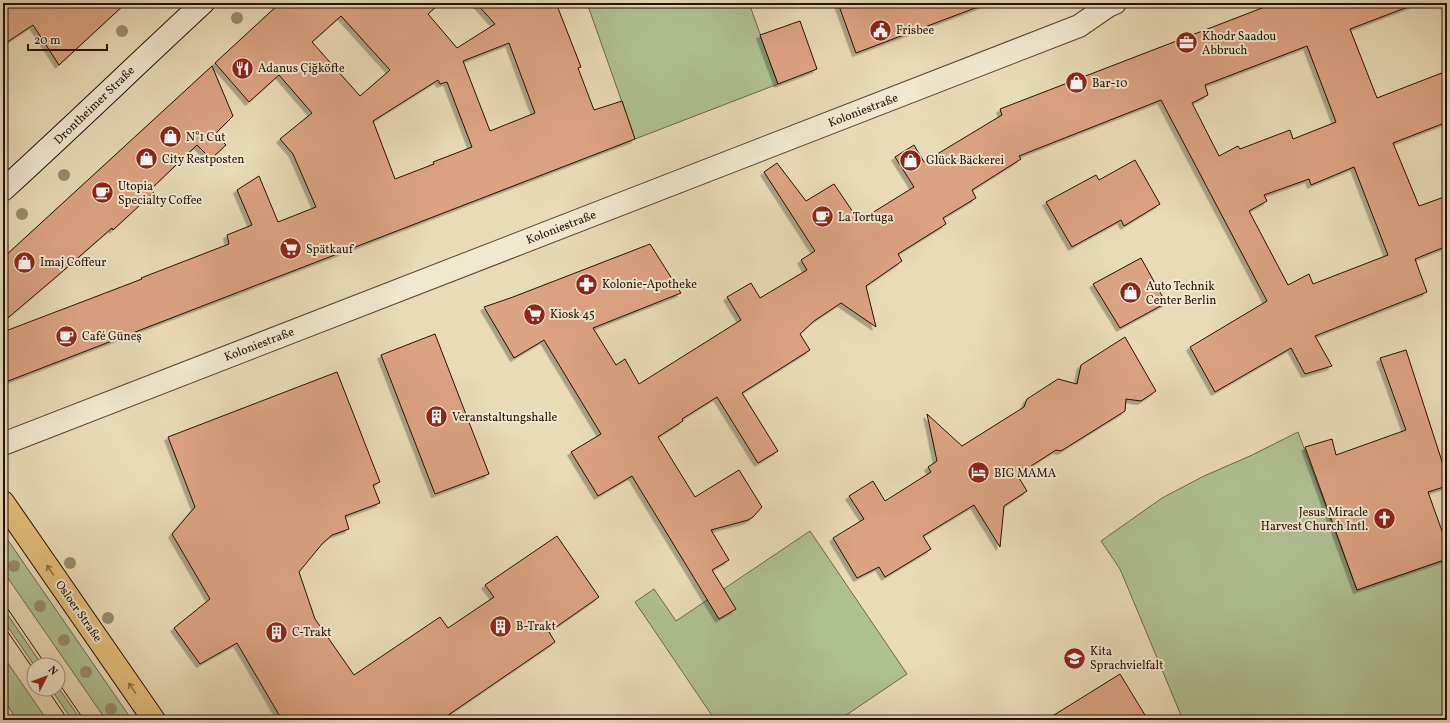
<svg xmlns="http://www.w3.org/2000/svg" width="1450" height="723" font-family="Vollkorn,serif">
	<style>
		.green { fill: #afc192; stroke: #6b6849 }
		.building { fill: #dca382; stroke: #271000; fill-rule: evenodd; filter: url(#shadow) }
		.lines { fill: none; stroke-linecap: round; stroke-linejoin: round }
		.minor-casing { stroke: #57432d; stroke-width: 24 }
		.secondary-casing { stroke: #271000; stroke-width: 24 }
		.primary-casing { stroke: #271000; stroke-width: 24 }
		.minor { stroke: #f0e8cf; stroke-width: 22 }
		.secondary { stroke: #f0e8cf; stroke-width: 22 }
		.primary { stroke: #e4be7a; stroke-width: 22 }
		.tram { stroke: #271000; stroke-width: 1 }
		.tree { fill: #988d6e }
		.oneway { stroke: #8f7043 }
		.labels { text-anchor: middle; stroke-width: 4; stroke-linejoin: round; paint-order: stroke }
		.poi-label { font-size: 12px; fill: #271000; stroke: #f0e8cf; text-anchor: start }
		.street-label { font-size: 12px; fill: #271000; stroke: #f0e8cf }
	</style>
	<defs>
		<filter id="shadow"><feDropShadow dx="-3.5" dy="3.5" stdDeviation="0" flood-color="#0004"/></filter>
	</defs>
	<rect width="100%" height="100%" fill="#e8dbb5"/>
	<filter id="stains"><feTurbulence type="fractalNoise" baseFrequency=".005" numOctaves="4"/><feColorMatrix values="0 0 0 0 .2 0 0 0 0 .09 0 0 0 0 .02 0 0 0 .5 -.17"/></filter>
	<radialGradient id="worn" r=".72"><stop offset=".6" stop-color="#630" stop-opacity="0"/><stop offset="1" stop-color="#630" stop-opacity=".3"/></radialGradient>
	<!-- green -->
	<path class="green" d="M587 3H749L778 84 635 139Z
		M1298 432 1357 590 1447 559V720H1183L1120 569 1101 541 1162 498 1204 476 1250 456Z
		M810 531 907 674 839 720H715L635 602 654 589 676 621Z
		M3 533 132 720H106L3 571Z
		M3 608 42 665H34L3 620Z
		M3 656 47 720H17L3 699Z
		M58 687 81 720H72L51 689H58Z"/>
	<!-- building -->
	<path class="building" d="M3 3H126L59 65 33 25 3 45Z
		M280 3H440L428 14 457 48 495 24 476 3H556L581 67 578 68 594 110 622 101 635 139 3 383V332L142 279 141 278 229 244 227 235 252 225 237 190 259 176 278 222 316 207 293 154 280 139 312 113 279 75 249 102 215 63ZM341 16 390 70 360 96 312 42ZM509 43 535 113 490 131 463 61ZM438 80 440 84 447 82 472 147 433 162 434 164 395 179 373 121Z
		M838 3H983V5L856 53Z
		M1275 3H1412L1413 5 1350 29 1377 98 1447 71V122L1393 143 1419 206 1447 196V246L1415 259 1427 292 1315 336 1332 366 1305 374 1291 348 1215 392 1190 347 1267 301 1161 100 1019 156 1021 159 972 190 976 198 943 218 946 224 898 254 902 261 866 286 876 327 841 303 814 321 800 334 810 350 742 393 778 451 758 463 717 397 682 419 683 421 658 437 695 497 739 470 762 507 753 517 748 520 711 530 729 560 712 570 736 609 719 619 632 476 598 496 571 452 601 434 544 340 514 358 484 307 513 297 650 244 681 293 593 328 616 365 625 359 639 384 741 320 727 297 751 283 760 298 807 270 801 260 815 251 764 172 777 163 806 201 834 184 859 221 914 187 895 157 914 145 924 162 1002 115 1000 109ZM1307 46 1336 122 1293 139 1290 130 1240 149 1238 146 1219 156 1192 103 1208 95 1205 85ZM1354 167 1388 255 1313 284 1309 274 1288 285 1249 211 1267 201 1264 195 1309 179 1311 185Z
		M800 21 817 69 778 84 760 35Z
		M212 66 233 116 215 134 226 145 211 159 197 145 151 189 154 192 113 230 112 228 56 277 3 322V258Z
		M1135 160 1160 204 1124 226 1121 220 1072 247 1046 202 1096 175 1099 180Z
		M1141 258 1166 303 1120 328 1093 284Z
		M435 334 489 474 435 494 381 355Z
		M1125 337 1156 391 1141 401 1126 399 1125 411 1061 451 1056 450 1031 466 1033 469 1019 478 1027 491 1004 506 1000 547 974 505 923 536 931 549 885 577 879 567 857 578 833 538 864 519 849 496 873 481 885 501 931 472 928 467 937 461 927 414 962 446 1024 407 1027 399 1058 379 1077 384 1081 365Z
		M1406 350 1447 477V486L1428 492 1447 545V559L1357 590 1305 447 1332 439 1336 455 1406 430 1380 358Z
		M337 372 380 482 373 485 380 503 345 516 349 529 332 535 322 544 299 572 315 619 354 675 440 617 448 628 494 597 485 585 557 536 599 597 549 632 555 642 441 720H282L237 643 200 664 174 628 210 599 172 534 195 507 168 437Z
		M1120 674 1148 720H1046Z"/>
	<g class="lines">
		<defs>
			<path id="minor" d="M3 444 1079 26 1108 6 1115 3"/>
			<path id="secondary" d="M3 190C70 129 136 65 203 3"/>
			<path id="primary" d="M3 502 154 720"/>
		</defs>
		<!-- minor casing -->
		<use href="#minor" class="minor-casing"/>
		<!-- secondary casing -->
		<use href="#secondary" class="secondary-casing"/>
		<!-- primary casing -->
		<use href="#primary" class="primary-casing"/>
		<!-- minor -->
		<use href="#minor" class="minor"/>
		<!-- secondary -->
		<use href="#secondary" class="secondary"/>
		<!-- primary -->
		<use href="#primary" class="primary"/>
		<!-- tram -->
		<path class="tram" d="M3 602 46 665
			M3 625 34 670
			M58 682 84 720
			M47 689 68 720"/>
	</g>
	<!-- trees -->
	<g class="tree">
		<circle cx="237" cy="18" r="6"/>
		<circle cx="122" cy="31" r="6"/>
		<circle cx="64" cy="175" r="6"/>
		<circle cx="22" cy="214" r="6"/>
		<circle cx="70" cy="563" r="6"/>
		<circle cx="14" cy="566" r="6"/>
		<circle cx="40" cy="606" r="6"/>
		<circle cx="108" cy="618" r="6"/>
		<circle cx="64" cy="640" r="6"/>
		<circle cx="86" cy="672" r="6"/>
		<circle cx="111" cy="709" r="6"/>
	</g>
	<!-- one-way arrows -->
	<defs><path id="oneway-shaft" d="M-6 0H5M1.5-3L5.5 0L1.5 3" fill="none" stroke-width="1.6" stroke-linecap="round" stroke-linejoin="round"/></defs>
	<g class="oneway">
		<use href="#oneway-shaft" transform="translate(50 570) rotate(-125)"/>
		<use href="#oneway-shaft" transform="translate(132 688) rotate(-125)"/>
	</g>
	<!-- icons -->
	<defs>
		<symbol id="civic-disc" viewBox="-11 -11 22 22"><circle r="9.5" fill="#8f2418" stroke="#f0e8cf"/><path d="M-.6-6.5H3V-4.5H.6V-3L4-1V1h2V6H-6V1h2V-1L-.6-3ZM-1.2 2.5V6h2.4V2.5Z" fill="#fff"/></symbol>
		<symbol id="office-disc" viewBox="-11 -11 22 22"><circle r="9.5" fill="#8f2418" stroke="#f0e8cf"/><path d="M-6-3h4V-5.5h4V-3h4V5H-6ZM-1-4.5V-3h2v-1.5ZM-6 0V1H6V0Z" fill="#fff"/></symbol>
		<symbol id="restaurant-disc" viewBox="-11 -11 22 22"><circle r="9.5" fill="#8f2418" stroke="#f0e8cf"/><path d="M-5-6h1v4h1v-4h1v4h1v-4h1v5L-1.5 .5V6h-2V.5L-5-1ZM5-6V6H3V1.5H1.5Q1.5-4 5-6Z" fill="#fff"/></symbol>
		<symbol id="shop-disc" viewBox="-11 -11 22 22"><circle r="9.5" fill="#8f2418" stroke="#f0e8cf"/><path d="M-5-2.5h2.3a2.7 3.5 0 0 1 5.4 0H5L5.5 6h-11ZM-1.5-2.5h3a1.5 2.3 0 0 0-3 0Z" fill="#fff"/></symbol>
		<symbol id="cafe-disc" viewBox="-11 -11 22 22"><circle r="9.5" fill="#8f2418" stroke="#f0e8cf"/><path d="M-5.5-4.5H6V0H3Q3 3.5 0 3.5H-2.5Q-5.5 3.5-5.5 0ZM3-3.2v2h1.7v-2ZM-6 4.5H4V6H-6Z" fill="#fff"/></symbol>
		<symbol id="supermarket-disc" viewBox="-11 -11 22 22"><circle r="9.5" fill="#8f2418" stroke="#f0e8cf"/><path d="M-6-5.5h2.5l.6 2H6L4.5 2H-2.5L-4.4-4H-6ZM-1.5 3.2a1.3 1.3 0 1 0 .1 0ZM3 3.2a1.3 1.3 0 1 0 .1 0Z" fill="#fff"/></symbol>
		<symbol id="pharmacy-disc" viewBox="-11 -11 22 22"><circle r="9.5" fill="#8f2418" stroke="#f0e8cf"/><path d="M-2-6h4v4h4v4h-4v4h-4v-4h-4v-4h4Z" fill="#fff"/></symbol>
		<symbol id="building-disc" viewBox="-11 -11 22 22"><circle r="9.5" fill="#8f2418" stroke="#f0e8cf"/><path d="M-4-6H4V6H1V3H-1V6H-4ZM-2.5-4.3h1.7v1.8h-1.7ZM.8-4.3h1.7v1.8H.8ZM-2.5-1h1.7V.8h-1.7ZM.8-1h1.7V.8H.8Z" fill="#fff"/></symbol>
		<symbol id="hotel-disc" viewBox="-11 -11 22 22"><circle r="9.5" fill="#8f2418" stroke="#f0e8cf"/><path d="M-6-4.5h1.5V1H6V5H4.5V3h-9V5H-6ZM-4 0a1.8 1.8 0 1 1 3.6 0ZM.5 0V-2.5h3Q6-2.5 6 0Z" fill="#fff"/></symbol>
		<symbol id="church-disc" viewBox="-11 -11 22 22"><circle r="9.5" fill="#8f2418" stroke="#f0e8cf"/><path d="M-1.2-6h2.4v3.5h3.3v2.4h-3.3V6h-2.4V-.1h-3.3v-2.4h3.3Z" fill="#fff"/></symbol>
		<symbol id="school-disc" viewBox="-11 -11 22 22"><circle r="9.5" fill="#8f2418" stroke="#f0e8cf"/><path d="M0-5L7-2L0 1L-7-2ZM-4 1L0 2.5L4 1V4Q0 6-4 4Z" fill="#fff"/></symbol>
	</defs>
	<g fill-rule="evenodd">
		<use href="#civic-disc" x="868" y="18" width="25" height="25"/>
		<use href="#office-disc" x="1174" y="30" width="25" height="25"/>
		<use href="#restaurant-disc" x="230" y="56" width="25" height="25"/>
		<use href="#shop-disc" x="1064" y="70" width="25" height="25"/>
		<use href="#shop-disc" x="158" y="124" width="25" height="25"/>
		<use href="#shop-disc" x="134" y="146" width="25" height="25"/>
		<use href="#shop-disc" x="898" y="148" width="25" height="25"/>
		<use href="#cafe-disc" x="90" y="180" width="25" height="25"/>
		<use href="#cafe-disc" x="810" y="204" width="25" height="25"/>
		<use href="#supermarket-disc" x="278" y="236" width="25" height="25"/>
		<use href="#shop-disc" x="12" y="250" width="25" height="25"/>
		<use href="#pharmacy-disc" x="574" y="272" width="25" height="25"/>
		<use href="#shop-disc" x="1118" y="280" width="25" height="25"/>
		<use href="#supermarket-disc" x="522" y="302" width="25" height="25"/>
		<use href="#cafe-disc" x="54" y="324" width="25" height="25"/>
		<use href="#building-disc" x="424" y="404" width="25" height="25"/>
		<use href="#hotel-disc" x="966" y="460" width="25" height="25"/>
		<use href="#church-disc" x="1372" y="506" width="25" height="25"/>
		<use href="#building-disc" x="488" y="614" width="25" height="25"/>
		<use href="#building-disc" x="264" y="620" width="25" height="25"/>
		<use href="#school-disc" x="1062" y="646" width="25" height="25"/>
	</g>
	<g class="labels">
		<!-- poi labels -->
		<g class="poi-label">
			<text x="896" y="34">Frisbee</text>
			<text x="1202" y="40">Khodr Saadou<tspan x="1202" dy="14">Abbruch</tspan></text>
			<text x="258" y="72">Adanus Çiğköfte</text>
			<text x="1092" y="87">Bar-10</text>
			<text x="186" y="141">N°1 Cut</text>
			<text x="162" y="163">City Restposten</text>
			<text x="926" y="164">Glück Bäckerei</text>
			<text x="118" y="190">Utopia<tspan x="118" dy="14">Specialty Coffee</tspan></text>
			<text x="838" y="221">La Tortuga</text>
			<text x="306" y="253">Spätkauf</text>
			<text x="40" y="266">Imaj Coffeur</text>
			<text x="602" y="288">Kolonie-Apotheke</text>
			<text x="1146" y="290">Auto Technik<tspan x="1146" dy="14">Center Berlin</tspan></text>
			<text x="550" y="318">Kiosk 45</text>
			<text x="82" y="340">Café Güneş</text>
			<text x="452" y="421">Veranstaltungshalle</text>
			<text x="994" y="477">BIG MAMA</text>
			<text x="1368" y="516" text-anchor="end">Jesus Miracle<tspan x="1368" dy="14">Harvest Church Intl.</tspan></text>
			<text x="516" y="630">B-Trakt</text>
			<text x="292" y="636">C-Trakt</text>
			<text x="1090" y="655">Kita<tspan x="1090" dy="14">Sprachvielfalt</tspan></text>
		</g>
		<!-- street labels -->
		<g class="street-label">
			<text transform="translate(94 105) rotate(-44)" y="4">Drontheimer Straße</text>
			<text transform="translate(863 110) rotate(-21)" y="4">Koloniestraße</text>
			<text transform="translate(561 227) rotate(-21)" y="4">Koloniestraße</text>
			<text transform="translate(259 344) rotate(-21)" y="4">Koloniestraße</text>
			<text transform="translate(79 611) rotate(55)" y="4">Osloer Straße</text>
		</g>
	</g>
	<!-- margin -->
	<rect width="1450" height="723" fill="none" stroke="#e8dbb5" stroke-width="16"/>
	<rect x="4" y="4" width="1442" height="715" fill="none" stroke="#271000" stroke-width="2"/>
	<rect x="8" y="8" width="1434" height="707" fill="none" stroke="#271000"/>
	<!-- north arrow -->
	<g transform="translate(46 677) rotate(48)"><circle r="19" fill="#f0e8cf" stroke="#a0927c"/>
	<path d="M0-3L7 15L0 10L-7 15Z" fill="#8f2418"/>
	<text y="-6" font-size="11" font-weight="bold" text-anchor="middle" fill="#271000">N</text>
	</g>
	<!-- scale -->
	<path d="M28 44v6h79v-6" fill="none" stroke="#271000" stroke-width="2"/>
	<text x="34" y="44" font-size="12" fill="#271000" stroke="#f0e8cf" stroke-width="3" paint-order="stroke">20 m</text>
	<rect width="100%" height="100%" filter="url(#stains)"/>
	<rect width="100%" height="100%" fill="url(#worn)"/>
</svg>
